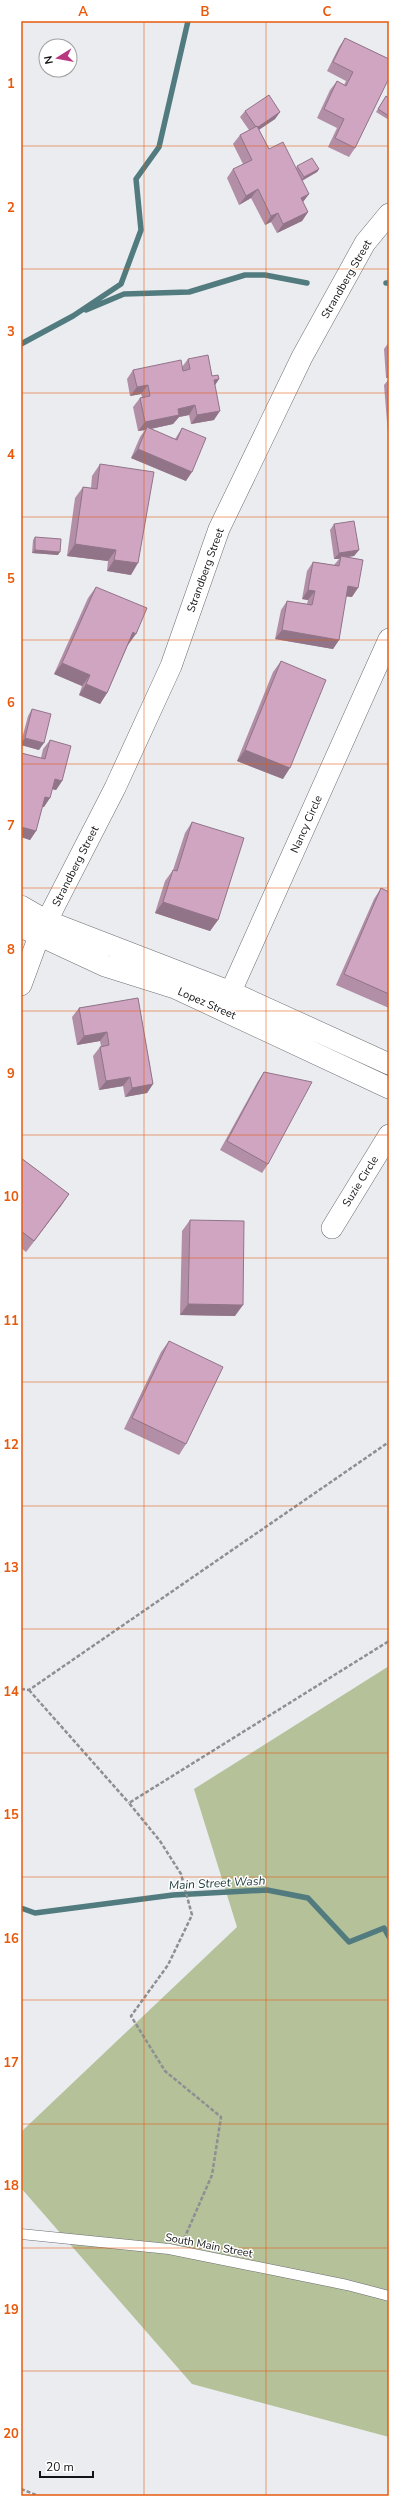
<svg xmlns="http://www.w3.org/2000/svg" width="410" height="2517" font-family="'Nunito Sans',sans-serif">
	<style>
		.green { fill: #b4c199 }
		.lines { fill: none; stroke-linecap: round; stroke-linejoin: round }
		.stream { stroke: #517b7e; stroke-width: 5.5 }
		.lane-casing { stroke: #6d6f73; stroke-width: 11 }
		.street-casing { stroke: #6d6f73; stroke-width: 22 }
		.path { stroke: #8e8f92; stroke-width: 2.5; stroke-dasharray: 4 2; stroke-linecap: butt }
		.lane { stroke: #fff; stroke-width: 10 }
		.street { stroke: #fff; stroke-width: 21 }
		.wall { fill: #b28ea7 }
		.shaded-wall { fill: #917488 }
		.building { fill: #cfa5c2; stroke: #917488 }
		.grid { fill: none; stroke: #e8590c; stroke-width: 1; stroke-opacity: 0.55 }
		.labels { text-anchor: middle; stroke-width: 3; stroke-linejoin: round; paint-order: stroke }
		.street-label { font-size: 11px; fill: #141416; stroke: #fff }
		.water-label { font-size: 12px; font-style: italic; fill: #173638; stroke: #fff }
		.neatline { fill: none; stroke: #e8590c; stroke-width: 1.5 }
		.grid-label { font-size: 13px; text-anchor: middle; font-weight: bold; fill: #e8590c }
	</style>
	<rect width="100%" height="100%" fill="#eaecf0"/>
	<!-- green -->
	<path class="green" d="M389 1666V2437L192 2384 21 2188V2132L237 1927 194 1789Z"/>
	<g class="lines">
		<!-- stream -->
		<path class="stream" d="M386 283H389
			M86 310 124 294 189 292 245 275H265L307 283
			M21 344 73 316 121 284 141 230 136 179 159 147 188 21
			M21 1908 35 1913 173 1895 267 1890 308 1898 349 1942 384 1928 389 1937"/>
		<defs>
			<path id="lane" d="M21 2234 169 2249 347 2285 389 2296"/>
			<path id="street" d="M21 906 47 921 231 992 389 1064
				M21 927 105 966 175 988 389 1088
				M21 985 39 936 115 788 171 666 219 529 302 357 365 243 389 214
				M223 1009 389 639
				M332 1228 389 1135"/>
		</defs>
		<!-- lane casing -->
		<use href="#lane" class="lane-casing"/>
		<!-- street casing -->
		<use href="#street" class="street-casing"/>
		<!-- path -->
		<path class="path" d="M21 1689 29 1690 389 1442
			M29 1690 129 1803
			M184 2239 212 2175 221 2117 165 2071 131 2016 168 1965 192 1915 181 1874 160 1841 129 1803 389 1641
			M21 2489 39 2496"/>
		<!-- lane -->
		<use href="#lane" class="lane"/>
		<!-- street -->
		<use href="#street" class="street"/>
	</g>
	<!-- wall -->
	<path class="wall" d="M345 38 389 59 355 148 349 157 328 147 337 128 317 118 330 90 337 81 344 85 346 81 327 71 339 47Z
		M386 96 389 98V120L376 112Z
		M245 111 280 112 275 119 259 130 269 149 296 168 297 166 319 169 317 172 302 181 309 194 303 202 308 212 302 221 277 233 271 222 265 225 251 198 239 205 227 178 233 169 243 164 233 144 240 135 249 130 240 117Z
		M389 342V377L386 378 384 349Z
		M188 359 212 376 219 379 215 385 214 420 191 424 189 415 179 417 173 424 150 429 175 439 182 428 186 481 131 458 140 437 145 430 138 431 133 407 140 398 142 397 141 394 130 396 127 379 133 370 182 367Z
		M389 379V434H388L384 385Z
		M100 464 131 575 107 571 108 561 67 556 75 498 83 487 91 488 92 476Z
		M334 524 359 550 354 556 347 557 352 597 346 596 339 640 333 649 275 639 281 610 287 601 307 604 308 600 302 599 307 571 313 562 334 565 339 559H334L330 530Z
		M35 537 58 555 32 553 33 540Z
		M96 587 128 645 107 693 100 704 79 695 82 686 54 674 88 598Z
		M281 661 283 779 237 761 273 672Z
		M32 709 39 750 21 745V742L28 716Z
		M50 740 62 781 56 790 52 789 44 807H42L36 831 30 840 21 837V753L41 758 43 749Z
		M192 822 218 920 210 931 155 913 165 881 173 870 185 833Z
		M381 888 389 892V1008L336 985 374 899Z
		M138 998 153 1084 147 1093 125 1097 123 1086 99 1090 93 1056 100 1047 101 1046 100 1041 77 1045 72 1017 79 1008Z
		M264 1072 268 1164 262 1173 220 1150 258 1081Z
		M21 1158 69 1194 26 1252 21 1248Z
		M190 1220 235 1316 180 1315 182 1231Z
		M169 1341 186 1444 179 1455 124 1429 161 1352Z"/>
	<!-- shaded-wall -->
	<path class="shaded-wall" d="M280 112 275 119 252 134 256 128Z
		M319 169 317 172 301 181 304 177Z
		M258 189 251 198 239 205 246 196Z
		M309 194 302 203 301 198Z
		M308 212 302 221 277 233 283 224Z
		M278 213 271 222 265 225 271 216Z
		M389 373V377L386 378Z
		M219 379 213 388 214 380Z
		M148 385 141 394 130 396 137 387Z
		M195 405 189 415 179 417 173 424 146 430 147 427 145 430 138 431 145 422 178 409Z
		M220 411 214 420 191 424 197 415Z
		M138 449 192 472 186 481 131 458Z
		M75 544 116 550 108 561 67 556Z
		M35 550 60 552 58 555 32 553Z
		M359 550 354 556 340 558 341 556 339 559H334L339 553Z
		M114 560 138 563 131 575 107 571Z
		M348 586 358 588 352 597 342 596Z
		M308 590 315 591 308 600 302 599Z
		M282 630 339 640 333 649 275 639Z
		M133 632 136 634 128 645 125 643Z
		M62 663 90 675 82 686 54 674Z
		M86 684 107 693 100 704 79 695Z
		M25 738 44 743 39 750 21 745V744Z
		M245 750 290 768 283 779 237 761Z
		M55 779 62 781 56 790 48 788Z
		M45 797 50 798 44 807 38 806Z
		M21 827 36 831 30 840 21 837Z
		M163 902 218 920 210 931 155 913Z
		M107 1032 100 1041 77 1045 84 1036Z
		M130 1077 123 1086 99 1090 106 1081Z
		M153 1084 147 1093 125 1097 132 1088Z
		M69 1194 61 1206 26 1252 34 1241Z
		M188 1304 243 1305 235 1316 180 1315Z"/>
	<!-- building -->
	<path class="building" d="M345 38 389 59V78L355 148 335 138 344 119 324 109 337 81 346 86 353 72 333 62Z
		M269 95 280 112 258 127 257 126 256 127 245 111Z
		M386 96 389 98V116L378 109Z
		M257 126 269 149 283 142 309 194 301 198 308 212 283 224 278 213 271 216 258 189 246 196 233 169 252 160 240 135Z
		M312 158 319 169 304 177 297 166Z
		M208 355 212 376 218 375 219 379 214 380 220 411 197 415 195 405 178 409 179 415 145 422 140 398 150 396 148 385 137 387 133 370 181 360 183 371 190 369 188 359Z
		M147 427 177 440 182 428 206 438 192 472 138 449Z
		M100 464 154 472 138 563 114 560 116 550 75 544 83 487 97 489Z
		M354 521 359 550 339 553 334 524Z
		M35 537 61 539 60 552 35 550Z
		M341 556 363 560 358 588 348 586 339 640 282 630 287 601 312 605 315 591 308 590 313 562 339 566Z
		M96 587 147 608 136 634 133 632 107 693 86 684 90 675 62 663Z
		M281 661 326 680 290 768 245 750Z
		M32 709 51 714 44 743 25 738Z
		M50 740 71 746 62 781 55 779 50 798 45 797 36 831 21 827V753L45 759Z
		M192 822 244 838 218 920 163 902 173 870 177 871Z
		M381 888 389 892V994L344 974Z
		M138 998 153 1084 132 1088 130 1077 106 1081 100 1047 109 1045 107 1032 84 1036 79 1008Z
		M264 1072 312 1082 268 1164 227 1141Z
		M21 1158 69 1194 34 1241 21 1231Z
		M190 1220 244 1221 243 1305 188 1304Z
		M169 1341 223 1367 186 1444 132 1418Z"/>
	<!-- grid -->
	<path class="grid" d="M144 21V2496M266 21V2496M21 146H389M21 269H389M21 393H389M21 517H389M21 640H389M21 764H389M21 888H389M21 1011H389M21 1135H389M21 1258H389M21 1382H389M21 1506H389M21 1629H389M21 1753H389M21 1877H389M21 2000H389M21 2124H389M21 2248H389M21 2371H389"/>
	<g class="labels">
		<!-- street labels -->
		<g class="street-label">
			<text transform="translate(346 279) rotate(-60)" y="4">Strandberg Street</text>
			<text transform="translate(205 570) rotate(-70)" y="4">Strandberg Street</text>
			<text transform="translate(306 824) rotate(-66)" y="4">Nancy Circle</text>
			<text transform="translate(75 866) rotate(-63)" y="4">Strandberg Street</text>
			<text transform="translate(207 1003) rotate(24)" y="4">Lopez Street</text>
			<text transform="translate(360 1181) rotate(-58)" y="4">Suzie Circle</text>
			<text transform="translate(209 2245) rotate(11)" y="4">South Main Street</text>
		</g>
		<!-- water labels -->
		<g class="water-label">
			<text transform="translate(217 1883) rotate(-3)" y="4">Main Street Wash</text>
		</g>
	</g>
	<!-- border -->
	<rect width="410" height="2517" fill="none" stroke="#ffffff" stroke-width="44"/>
	<!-- north arrow -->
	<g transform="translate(58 58) rotate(259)"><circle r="19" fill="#ffffff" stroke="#a1a1a2"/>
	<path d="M0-3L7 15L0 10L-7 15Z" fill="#b93880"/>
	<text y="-6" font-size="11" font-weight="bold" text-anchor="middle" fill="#141416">N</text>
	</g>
	<!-- scale -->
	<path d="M40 2471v6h53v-6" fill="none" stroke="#141416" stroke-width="2"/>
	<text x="46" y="2471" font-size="12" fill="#141416" stroke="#ffffff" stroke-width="3" paint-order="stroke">20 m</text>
	<rect x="22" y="22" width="366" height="2473" class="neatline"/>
	<g class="grid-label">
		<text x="83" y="16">A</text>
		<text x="205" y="16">B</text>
		<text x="327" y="16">C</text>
		<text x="11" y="88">1</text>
		<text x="11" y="212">2</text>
		<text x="11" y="336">3</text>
		<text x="11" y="459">4</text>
		<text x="11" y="583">5</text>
		<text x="11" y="707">6</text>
		<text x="11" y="830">7</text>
		<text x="11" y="954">8</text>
		<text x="11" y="1078">9</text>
		<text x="11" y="1201">10</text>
		<text x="11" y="1325">11</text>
		<text x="11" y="1449">12</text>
		<text x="11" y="1572">13</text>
		<text x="11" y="1696">14</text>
		<text x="11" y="1819">15</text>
		<text x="11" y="1943">16</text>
		<text x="11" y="2067">17</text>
		<text x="11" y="2190">18</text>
		<text x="11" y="2314">19</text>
		<text x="11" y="2438">20</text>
	</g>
</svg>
